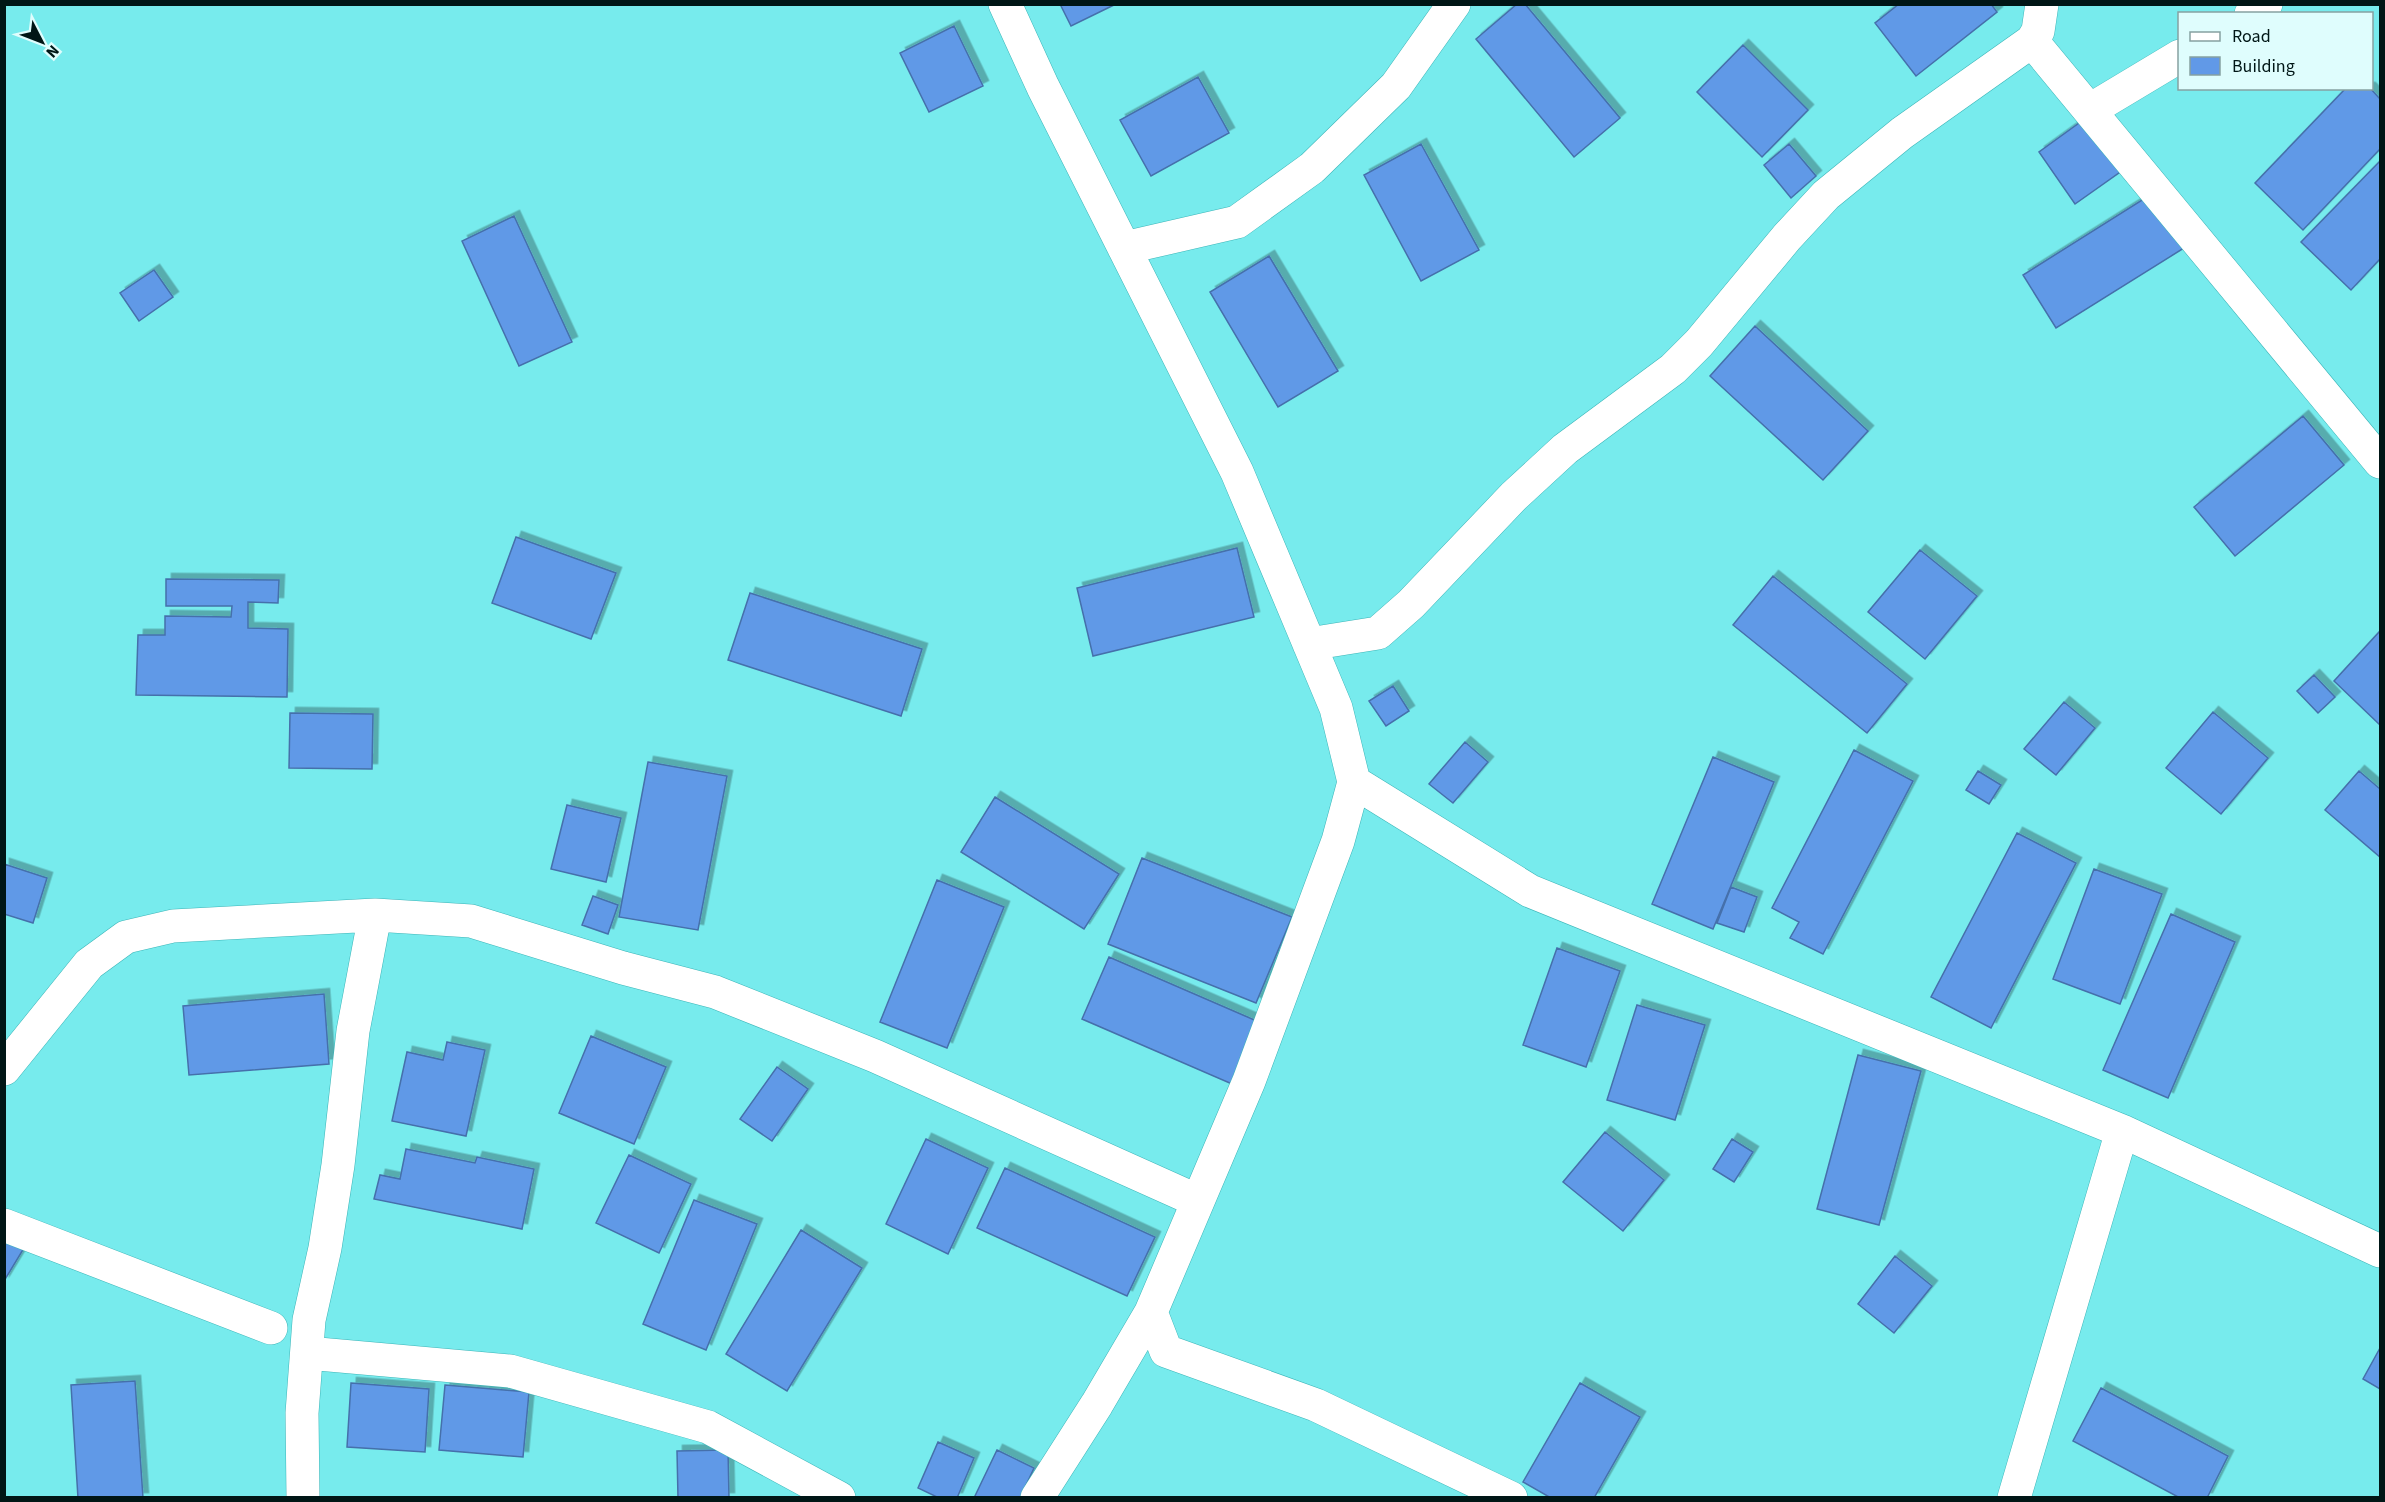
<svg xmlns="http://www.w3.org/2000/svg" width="2385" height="1502" font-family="'Source Sans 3',sans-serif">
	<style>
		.building { fill: #6199e7; stroke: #4570ab; stroke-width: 1.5; filter: url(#shadow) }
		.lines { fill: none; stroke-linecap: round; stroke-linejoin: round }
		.minor-casing { stroke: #3bb5b8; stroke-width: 34 }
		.minor { stroke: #fff; stroke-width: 33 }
	</style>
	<defs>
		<filter id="shadow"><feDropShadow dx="5.5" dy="-5.5" stdDeviation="0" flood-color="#0004"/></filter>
	</defs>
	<rect width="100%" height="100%" fill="#77ebed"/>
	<!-- building -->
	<path class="building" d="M1060 4H1116L1071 26Z
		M1517 4H1525L1620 118 1574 157 1476 39Z
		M1899 4H1991L1997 12 1916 76 1875 23Z
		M954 26 983 86 929 112 900 53Z
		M1743 45 1808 110 1762 157 1697 92Z
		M1198 77 1229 133 1151 176 1120 120Z
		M2346 88H2370L2380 99V149L2303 230 2255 183Z
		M2086 118 2123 170 2075 204 2039 152Z
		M1421 144 1479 250 1421 281 1364 175Z
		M1789 144 1816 176 1791 198 1764 165Z
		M2380 161V259L2351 290 2301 242Z
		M2150 195 2184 248 2056 328 2023 275Z
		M514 216 572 342 519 366 462 241Z
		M1269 256 1338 371 1278 407 1210 292Z
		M154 270 173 297 139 321 120 293Z
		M1755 326 1868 431 1823 480 1710 376Z
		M2303 416 2344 465 2235 556 2194 507Z
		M516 537 616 573 591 639 492 603Z
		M1237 548 1254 617 1093 656 1077 588Z
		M1920 550 1977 596 1925 659 1868 612Z
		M1773 576 1907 684 1867 733 1733 625Z
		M166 579 279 580 278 603 248 602V628L288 629 287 697 136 695 138 635H165V616L231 617 232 606H166Z
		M750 593 922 649 901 716 728 660Z
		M2380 631V725L2334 681Z
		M2314 675 2335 697 2318 713 2297 691Z
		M1393 686 1409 711 1386 726 1369 701Z
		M2064 702 2095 728 2056 775 2024 749Z
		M2213 712 2268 758 2221 814 2166 768Z
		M290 713 373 714 372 769 289 768Z
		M1465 742 1488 762 1453 803 1429 784Z
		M1854 750 1913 781 1823 954 1790 938 1799 922 1772 908Z
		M1713 757 1774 782 1713 929 1652 904Z
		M648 762 727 776 698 930 619 917Z
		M1978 771 2001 785 1989 804 1966 790Z
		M2359 771 2380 789V857L2325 810Z
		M995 797 1119 874 1084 929 961 852Z
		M567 805 621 818 606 882 551 869Z
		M2017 833 2076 863 1991 1028 1931 997Z
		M1142 858 1292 917 1256 1003 1108 944Z
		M4 864 47 878 33 923 4 914Z
		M2094 869 2162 894 2120 1004 2053 979Z
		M937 880 1004 907 947 1048 880 1022Z
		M1731 887 1757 897 1744 932 1717 923Z
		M593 896 618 905 608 934 582 925Z
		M2171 914 2235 942 2168 1098 2103 1070Z
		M1557 948 1620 971 1586 1067 1523 1045Z
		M1109 957 1259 1022 1232 1084 1082 1019Z
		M324 994 329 1064 189 1075 183 1006Z
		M1637 1005 1705 1025 1675 1120 1607 1100Z
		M591 1036 666 1067 634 1144 559 1113Z
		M447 1042 485 1050 466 1136 392 1121 407 1052 443 1060Z
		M1858 1055 1921 1071 1879 1225 1817 1209Z
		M777 1067 808 1089 772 1141 740 1119Z
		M1605 1132 1664 1180 1623 1231 1563 1182Z
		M926 1139 988 1168 948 1254 886 1224Z
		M1732 1139 1753 1152 1734 1182 1713 1169Z
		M406 1149 475 1163 477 1157 534 1169 522 1229 374 1199 380 1175 400 1179Z
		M629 1155 691 1184 659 1253 596 1223Z
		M1005 1168 1155 1237 1127 1296 977 1228Z
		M694 1200 757 1224 706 1350 643 1324Z
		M801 1230 862 1268 787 1391 726 1354Z
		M4 1237 24 1248 4 1281Z
		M1895 1256 1932 1286 1894 1333 1858 1304Z
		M2380 1348V1389L2363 1379Z
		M135 1381 143 1498H78L71 1385Z
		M351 1383 429 1389 425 1452 347 1447Z
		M1580 1383 1640 1417 1594 1498H1551L1523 1482Z
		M445 1385 529 1392 523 1457 439 1450Z
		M2101 1388 2228 1456 2207 1498H2180L2073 1441Z
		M938 1442 974 1458 957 1498H939L918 1488Z
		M728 1450 729 1498H678L677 1451Z
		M997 1450 1034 1468 1020 1498H974Z"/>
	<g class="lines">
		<defs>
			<path id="minor" d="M1005 4 1043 87 1237 472 1336 708 1354 782 1338 841 1249 1081 1151 1312 1097 1404 1037 1498
				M2251 14 2266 4
				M2032 41 2380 462
				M2090 110 2180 56
				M1124 248 1237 222 1312 168 1396 86 1454 4
				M1309 644 1378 633 1411 604 1514 496 1565 449 1673 369 1699 343 1787 237 1826 195 1902 133 2032 41 2038 31 2042 4
				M1354 782 1530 891 2122 1131 2380 1251
				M4 1069 89 964 126 937 173 926 375 915 471 921 623 968 715 992 875 1056 1198 1201
				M4 1225 271 1328
				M1151 1312 1166 1351 1316 1405 1511 1498
				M307 1353 510 1371 708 1427 839 1498
				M303 1498 302 1413 309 1320 325 1248 338 1165 353 1031 375 915
				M2014 1498 2122 1131"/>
		</defs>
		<!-- minor casing -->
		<use href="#minor" class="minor-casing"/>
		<!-- minor -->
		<use href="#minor" class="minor"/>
	</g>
	<!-- border -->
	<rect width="2385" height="1502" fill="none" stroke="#001616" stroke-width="12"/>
	<!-- legend -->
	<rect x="2178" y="12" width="195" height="78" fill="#dffdfd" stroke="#86a1a1" stroke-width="1.5"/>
	<rect x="2190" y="32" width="30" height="9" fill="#ffffff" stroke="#86a1a1" stroke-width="1.5"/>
	<text x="2232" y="42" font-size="18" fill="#001616">Road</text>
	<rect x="2190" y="57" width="30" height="18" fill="#6199e7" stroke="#86a1a1" stroke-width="1.5"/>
	<text x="2232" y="72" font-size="18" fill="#001616">Building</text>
	<!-- north arrow -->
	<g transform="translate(42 42) rotate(132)" stroke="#dffdfd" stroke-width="4.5" paint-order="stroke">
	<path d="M0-4.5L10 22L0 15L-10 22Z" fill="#001616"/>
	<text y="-9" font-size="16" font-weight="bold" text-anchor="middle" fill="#001616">N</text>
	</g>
</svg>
